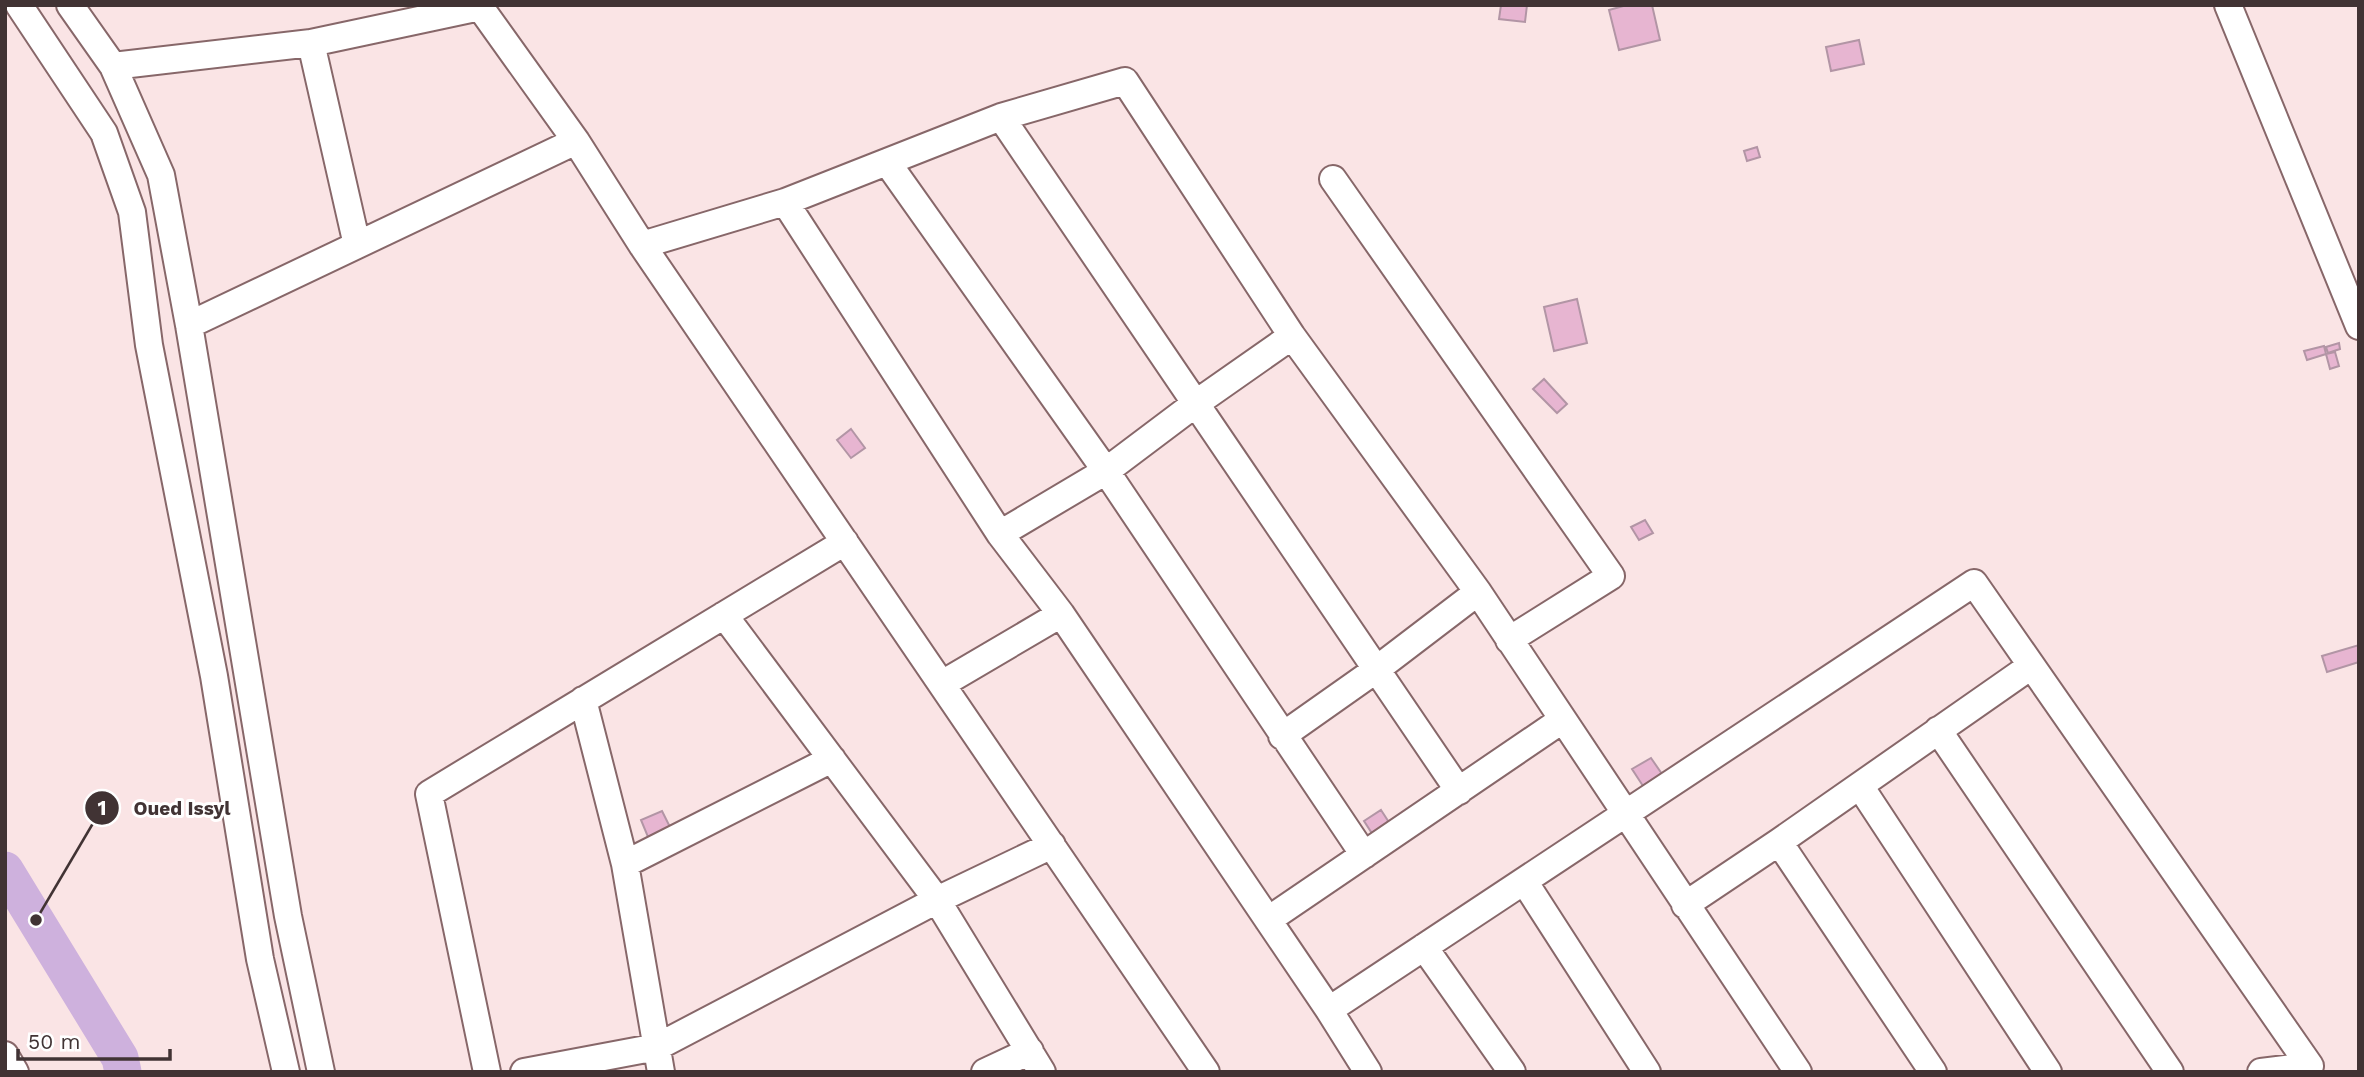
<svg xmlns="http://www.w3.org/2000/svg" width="2364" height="1077" font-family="'Work Sans',sans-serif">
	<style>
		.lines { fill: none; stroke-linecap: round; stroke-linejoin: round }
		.river { stroke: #ceb1dd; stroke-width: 37 }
		.building { fill: #e7b5d1; stroke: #b295a5; stroke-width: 2 }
		.minor-casing { stroke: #876769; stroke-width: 30 }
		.minor { stroke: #fff; stroke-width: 26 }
		.leader { fill: none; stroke: #413334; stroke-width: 2.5 }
		.callout-dot { fill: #413334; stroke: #fff; stroke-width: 2.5 }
		.mark-label { font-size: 21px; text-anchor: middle; font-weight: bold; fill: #fff }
		.callout-label { font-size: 19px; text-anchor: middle; font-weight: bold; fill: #413334; stroke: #fff; stroke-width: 6; stroke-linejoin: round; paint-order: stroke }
	</style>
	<rect width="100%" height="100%" fill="#fae4e5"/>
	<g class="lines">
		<!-- river -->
		<path class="river" d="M5 870 120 1058 123 1072"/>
	</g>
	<!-- building -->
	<path class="building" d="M1501 5H1527L1525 22 1499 19Z
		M1627 5H1652L1660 40 1619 50 1609 10Z
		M1859 40 1864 64 1831 71 1826 47Z
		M1757 147 1760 157 1747 161 1744 151Z
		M1577 299 1587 343 1554 351 1544 307Z
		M2339 343 2340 349 2328 353 2326 347Z
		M2324 346 2326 354 2307 360 2304 351Z
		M2335 352 2339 366 2330 369 2326 354Z
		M1544 379 1567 404 1557 413 1533 389Z
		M851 429 865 448 851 458 837 440Z
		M1645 520 1653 533 1639 540 1631 527Z
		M2359 645V662L2327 672 2322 656Z
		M1651 758 1662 774 1643 786 1632 769Z
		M1381 810 1392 827 1375 838 1364 821Z
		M662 811 670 827 648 837 641 820Z"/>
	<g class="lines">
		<defs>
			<path id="minor" d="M19 5 104 133 132 212 149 345 214 676 260 959 286 1072
				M70 5 113 66 161 175 189 325 288 916 321 1072
				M2228 5 2359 326
				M311 43 357 245
				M113 66 311 43 480 7 576 141 642 245 1206 1072
				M1001 117 1459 791
				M887 162 1106 471 1364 855
				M1333 179 1611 576 1509 640
				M785 202 1000 534 1061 614 1329 1010 1368 1072
				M642 245 785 202 1001 117 1125 81 1292 336 1478 592 1798 1072
				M189 325 576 141
				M1000 534 1106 471 1195 404 1292 336
				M724 615 937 900 1042 1072
				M942 684 1061 614
				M583 700 625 864 661 1072
				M1938 730 2170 1072
				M1282 736 1377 669 1478 592
				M1860 786 2048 1072
				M1779 842 1933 1072
				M625 864 832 759
				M1524 881 1647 1072
				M1685 905 1779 842 2031 666
				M1268 920 1562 720
				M1424 947 1512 1072
				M1329 1010 1974 583 2310 1066 2261 1072
				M5 1055 15 1072
				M487 1072 429 794 845 542
				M524 1072 657 1047 937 900 1052 845
				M985 1072 1030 1051"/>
		</defs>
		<!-- minor casing -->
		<use href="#minor" class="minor-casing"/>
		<!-- minor -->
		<use href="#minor" class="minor"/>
	</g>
	<!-- callouts -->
	<path class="leader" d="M36 920L102 808"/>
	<g class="callout-dot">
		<circle cx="36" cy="920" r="7"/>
		<circle cx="102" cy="808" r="18"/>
	</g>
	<g class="mark-label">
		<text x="102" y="815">1</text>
	</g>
	<g class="callout-label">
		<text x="182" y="815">Oued Issyl</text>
	</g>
	<!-- border -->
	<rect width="2364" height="1077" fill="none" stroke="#413334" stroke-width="14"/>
	<!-- scale -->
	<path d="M18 1049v10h152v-10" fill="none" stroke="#413334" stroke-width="3.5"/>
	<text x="28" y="1049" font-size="21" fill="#413334" stroke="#ffffff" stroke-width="5" paint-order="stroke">50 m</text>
</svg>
